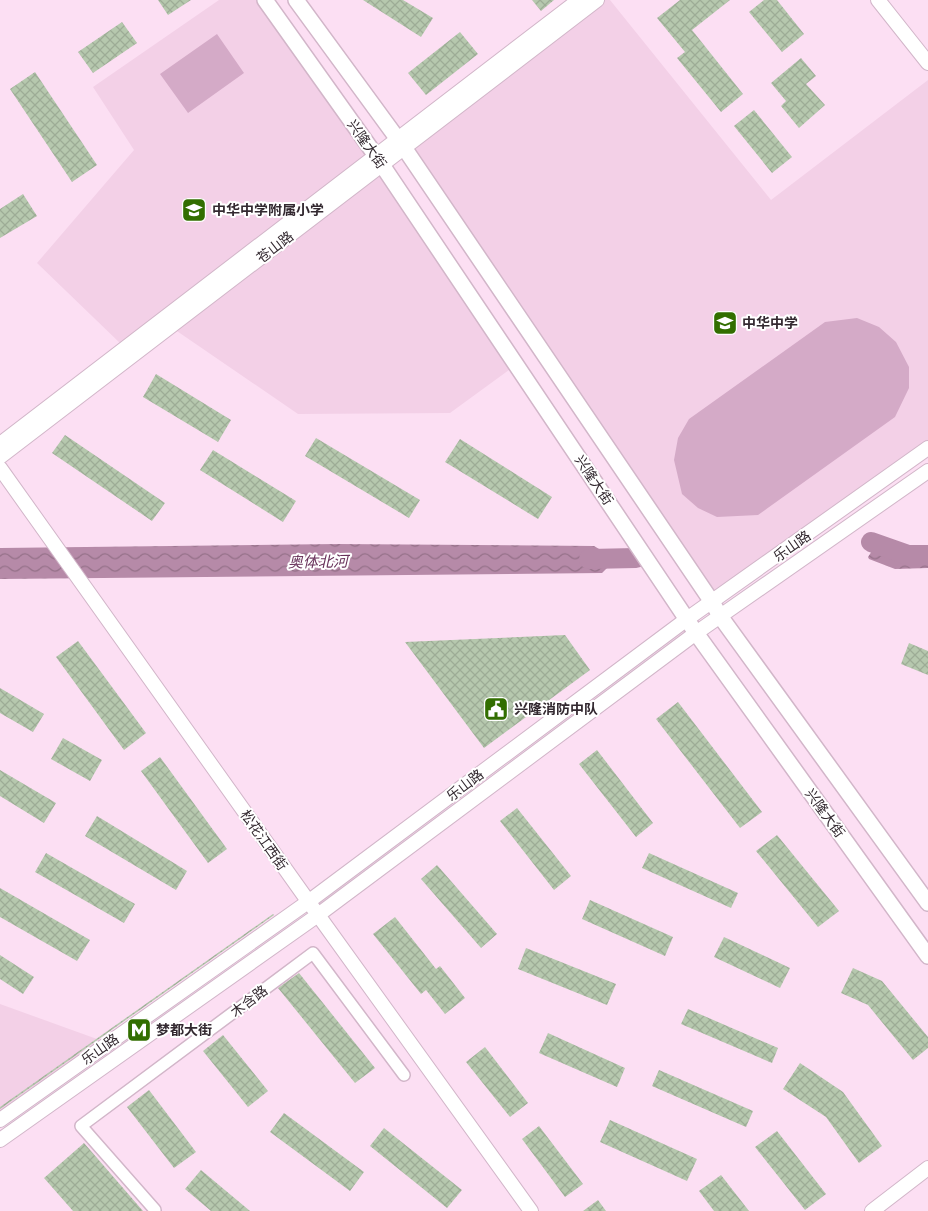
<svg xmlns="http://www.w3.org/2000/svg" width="928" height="1211" font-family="'Asap Condensed','Noto Sans SC',sans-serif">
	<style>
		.built { fill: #f3d0e7 }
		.green { fill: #d4aac7 }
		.water { fill: url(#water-waves) }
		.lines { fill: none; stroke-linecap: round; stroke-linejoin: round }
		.river { stroke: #b68aa8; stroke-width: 20 }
		.building { fill: url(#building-cross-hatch) }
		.minor-casing { stroke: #d2b6c9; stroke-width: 14 }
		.tertiary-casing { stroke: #d2b6c9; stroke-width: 16 }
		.secondary-casing { stroke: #d2b6c9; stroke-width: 18 }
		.minor { stroke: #fff; stroke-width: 11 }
		.tertiary { stroke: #fff; stroke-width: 14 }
		.secondary { stroke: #fff; stroke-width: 15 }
		.labels { text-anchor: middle; stroke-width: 4; stroke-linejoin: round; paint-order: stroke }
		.street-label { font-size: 14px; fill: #332930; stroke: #fff }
		.poi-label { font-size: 14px; font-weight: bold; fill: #332930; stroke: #fff; text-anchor: start }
		.water-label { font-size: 15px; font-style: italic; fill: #68315a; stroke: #fff }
	</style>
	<defs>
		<pattern id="water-waves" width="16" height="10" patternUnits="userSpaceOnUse" patternTransform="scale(1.25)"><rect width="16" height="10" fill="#b68aa8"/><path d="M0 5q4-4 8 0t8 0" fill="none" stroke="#957189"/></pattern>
		<pattern id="building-cross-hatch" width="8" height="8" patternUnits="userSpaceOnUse" patternTransform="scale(1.25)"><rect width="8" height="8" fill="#b6c8ae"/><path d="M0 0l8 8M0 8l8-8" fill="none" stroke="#9dac96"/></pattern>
	</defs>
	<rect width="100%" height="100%" fill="#fcdff3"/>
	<!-- built -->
	<path class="built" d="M219 0H265L376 156 122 345 37 263 134 150 93 87Z
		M597 0H610L771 200 928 80V446L709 604 404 148Z
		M382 164 516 365 450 413 298 414 171 327Z
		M0 1004 108 1043 0 1120Z"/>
	<!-- green -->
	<path class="green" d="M217 34 244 73 188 113 160 74Z
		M857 318 879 327 896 342 909 367V388L895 417 758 515 717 517 698 508 682 494 674 460 678 438 689 419 825 322Z"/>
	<!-- water -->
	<path class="water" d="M889 541 904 545H928V568L895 569 869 559 868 557 876 545Z
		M337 544 594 546 616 559 602 573 0 579V548Z"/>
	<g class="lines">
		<!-- river -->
		<path class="river" d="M871 542 908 555H928
			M589 559 636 558"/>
	</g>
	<!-- building -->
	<path class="building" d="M158 0H191L168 15Z
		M363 0H403L433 18 421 37Z
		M532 0H554L541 11Z
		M680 0H730L692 30 743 94 721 112 677 58 685 52 657 18Z
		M764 0H777L804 34 782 52 749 12Z
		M122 22 137 43 93 73 78 52Z
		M460 32 478 54 426 95 408 73Z
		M801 58 816 76 806 84 825 105 799 128 781 106 786 101 771 83Z
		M35 72 97 165 72 182 10 89Z
		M754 110 792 157 772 173 734 126Z
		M23 194 37 216 0 238V209Z
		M156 374 231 420 218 442 143 397Z
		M65 435 165 503 152 521 52 453Z
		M316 438 420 500 409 518 305 456Z
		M460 439 552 497 538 519 445 462Z
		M213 450 296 501 283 522 200 470Z
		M565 635 590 670 484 748 405 642Z
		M78 641 146 733 124 750 56 657Z
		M909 643 928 651V675L901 664Z
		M0 688 44 714 33 732 0 713Z
		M678 702 762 812 740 828 656 719Z
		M63 738 102 760 90 781 51 759Z
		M597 750 653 823 636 837 579 764Z
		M160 757 227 849 208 863 141 771Z
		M0 770 56 803 44 823 0 796Z
		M517 808 571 876 554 890 500 821Z
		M97 816 187 871 176 890 85 836Z
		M777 835 839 911 818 927 756 851Z
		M46 853 135 904 124 923 35 872Z
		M649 853 738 893 731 908 642 868Z
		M437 865 497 934 481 948 421 879Z
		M0 888 90 940 77 961 0 917Z
		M590 900 673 937 665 956 582 919Z
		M273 914 274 915 0 1109V1107Z
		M395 917 436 969 440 966 465 998 445 1014 426 990 421 994 373 934Z
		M724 937 790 968 780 988 714 957Z
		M526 948 616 984 607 1005 518 969Z
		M0 955 34 977 23 994 0 979Z
		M853 968 882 981 928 1037V1048L913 1060 868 1005 841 993Z
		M299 973 375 1068 355 1083 278 988Z
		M688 1009 778 1048 772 1063 681 1024Z
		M548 1033 625 1068 617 1087 539 1053Z
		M223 1035 268 1091 248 1107 203 1051Z
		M485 1047 528 1103 510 1117 466 1062Z
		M800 1063 843 1092 882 1146 859 1163 826 1117 783 1089Z
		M659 1070 753 1111 746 1127 652 1086Z
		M149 1090 196 1152 174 1168 127 1107Z
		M284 1113 364 1172 350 1191 270 1132Z
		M610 1120 697 1159 687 1181 600 1142Z
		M539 1126 583 1184 565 1197 522 1139Z
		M384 1128 462 1190 447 1208 370 1146Z
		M777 1131 826 1194 805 1210 755 1147Z
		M84 1143 143 1211H73L44 1178Z
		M201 1170 250 1211H211L185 1189Z
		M721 1175 749 1211H714L699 1191Z
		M598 1200 606 1211H583Z"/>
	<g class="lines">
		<defs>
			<path id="minor" d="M155 1210 81 1126 313 953 404 1075"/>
			<path id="tertiary" d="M878 0 928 63
				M0 444 579 0
				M0 457 597 0
				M0 468 318 915 531 1211
				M0 1120 308 902 687 619 928 448
				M0 1140 318 915 696 633 928 471
				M872 1211 928 1168"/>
			<path id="secondary" d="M265 0 376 156 696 633 928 956
				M296 0 405 149 712 602 720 616 928 903"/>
		</defs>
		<!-- minor casing -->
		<use href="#minor" class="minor-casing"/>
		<!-- tertiary casing -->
		<use href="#tertiary" class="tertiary-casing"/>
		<!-- secondary casing -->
		<use href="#secondary" class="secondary-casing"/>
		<!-- minor -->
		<use href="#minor" class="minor"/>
		<!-- tertiary -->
		<use href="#tertiary" class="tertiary"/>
		<!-- secondary -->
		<use href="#secondary" class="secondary"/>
	</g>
	<!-- icons -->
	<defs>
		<symbol id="school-square" viewBox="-11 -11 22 22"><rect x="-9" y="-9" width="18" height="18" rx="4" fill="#326e00" stroke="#fff"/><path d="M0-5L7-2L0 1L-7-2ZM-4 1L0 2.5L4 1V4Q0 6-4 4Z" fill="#fff"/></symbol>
		<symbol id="civic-square" viewBox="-11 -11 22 22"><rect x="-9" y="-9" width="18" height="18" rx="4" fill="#326e00" stroke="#fff"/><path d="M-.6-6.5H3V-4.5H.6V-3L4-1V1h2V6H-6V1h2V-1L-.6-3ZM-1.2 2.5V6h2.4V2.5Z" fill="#fff"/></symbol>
		<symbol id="metro-square" viewBox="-11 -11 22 22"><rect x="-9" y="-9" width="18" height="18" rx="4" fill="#326e00" stroke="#fff"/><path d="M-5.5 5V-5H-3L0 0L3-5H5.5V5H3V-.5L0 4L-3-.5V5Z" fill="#fff"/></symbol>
	</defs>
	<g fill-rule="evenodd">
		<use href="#school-square" x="180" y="196" width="28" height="28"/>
		<use href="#school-square" x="711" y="309" width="28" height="28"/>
		<use href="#civic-square" x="482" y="695" width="28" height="28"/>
		<use href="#metro-square" x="125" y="1016" width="28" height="28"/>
	</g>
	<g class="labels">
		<!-- street labels -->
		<g class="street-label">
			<text transform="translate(367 144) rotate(55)" y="5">兴隆大街</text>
			<text transform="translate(275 247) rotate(-38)" y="5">苍山路</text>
			<text transform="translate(594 480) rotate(56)" y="5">兴隆大街</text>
			<text transform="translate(792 546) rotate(-35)" y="5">乐山路</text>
			<text transform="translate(465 785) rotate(-37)" y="5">乐山路</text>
			<text transform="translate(825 813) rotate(54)" y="5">兴隆大街</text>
			<text transform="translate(264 840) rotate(55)" y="5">松花江西街</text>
			<text transform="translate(249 1001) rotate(-37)" y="5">木含路</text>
			<text transform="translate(100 1049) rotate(-35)" y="5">乐山路</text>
		</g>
		<!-- poi labels -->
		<g class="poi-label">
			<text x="212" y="215">中华中学附属小学</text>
			<text x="742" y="328">中华中学</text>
			<text x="514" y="714">兴隆消防中队</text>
			<text x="156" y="1035">梦都大街</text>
		</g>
		<!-- water labels -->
		<g class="water-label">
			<text transform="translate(318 562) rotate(-1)" y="5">奥体北河</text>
		</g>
	</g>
</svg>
